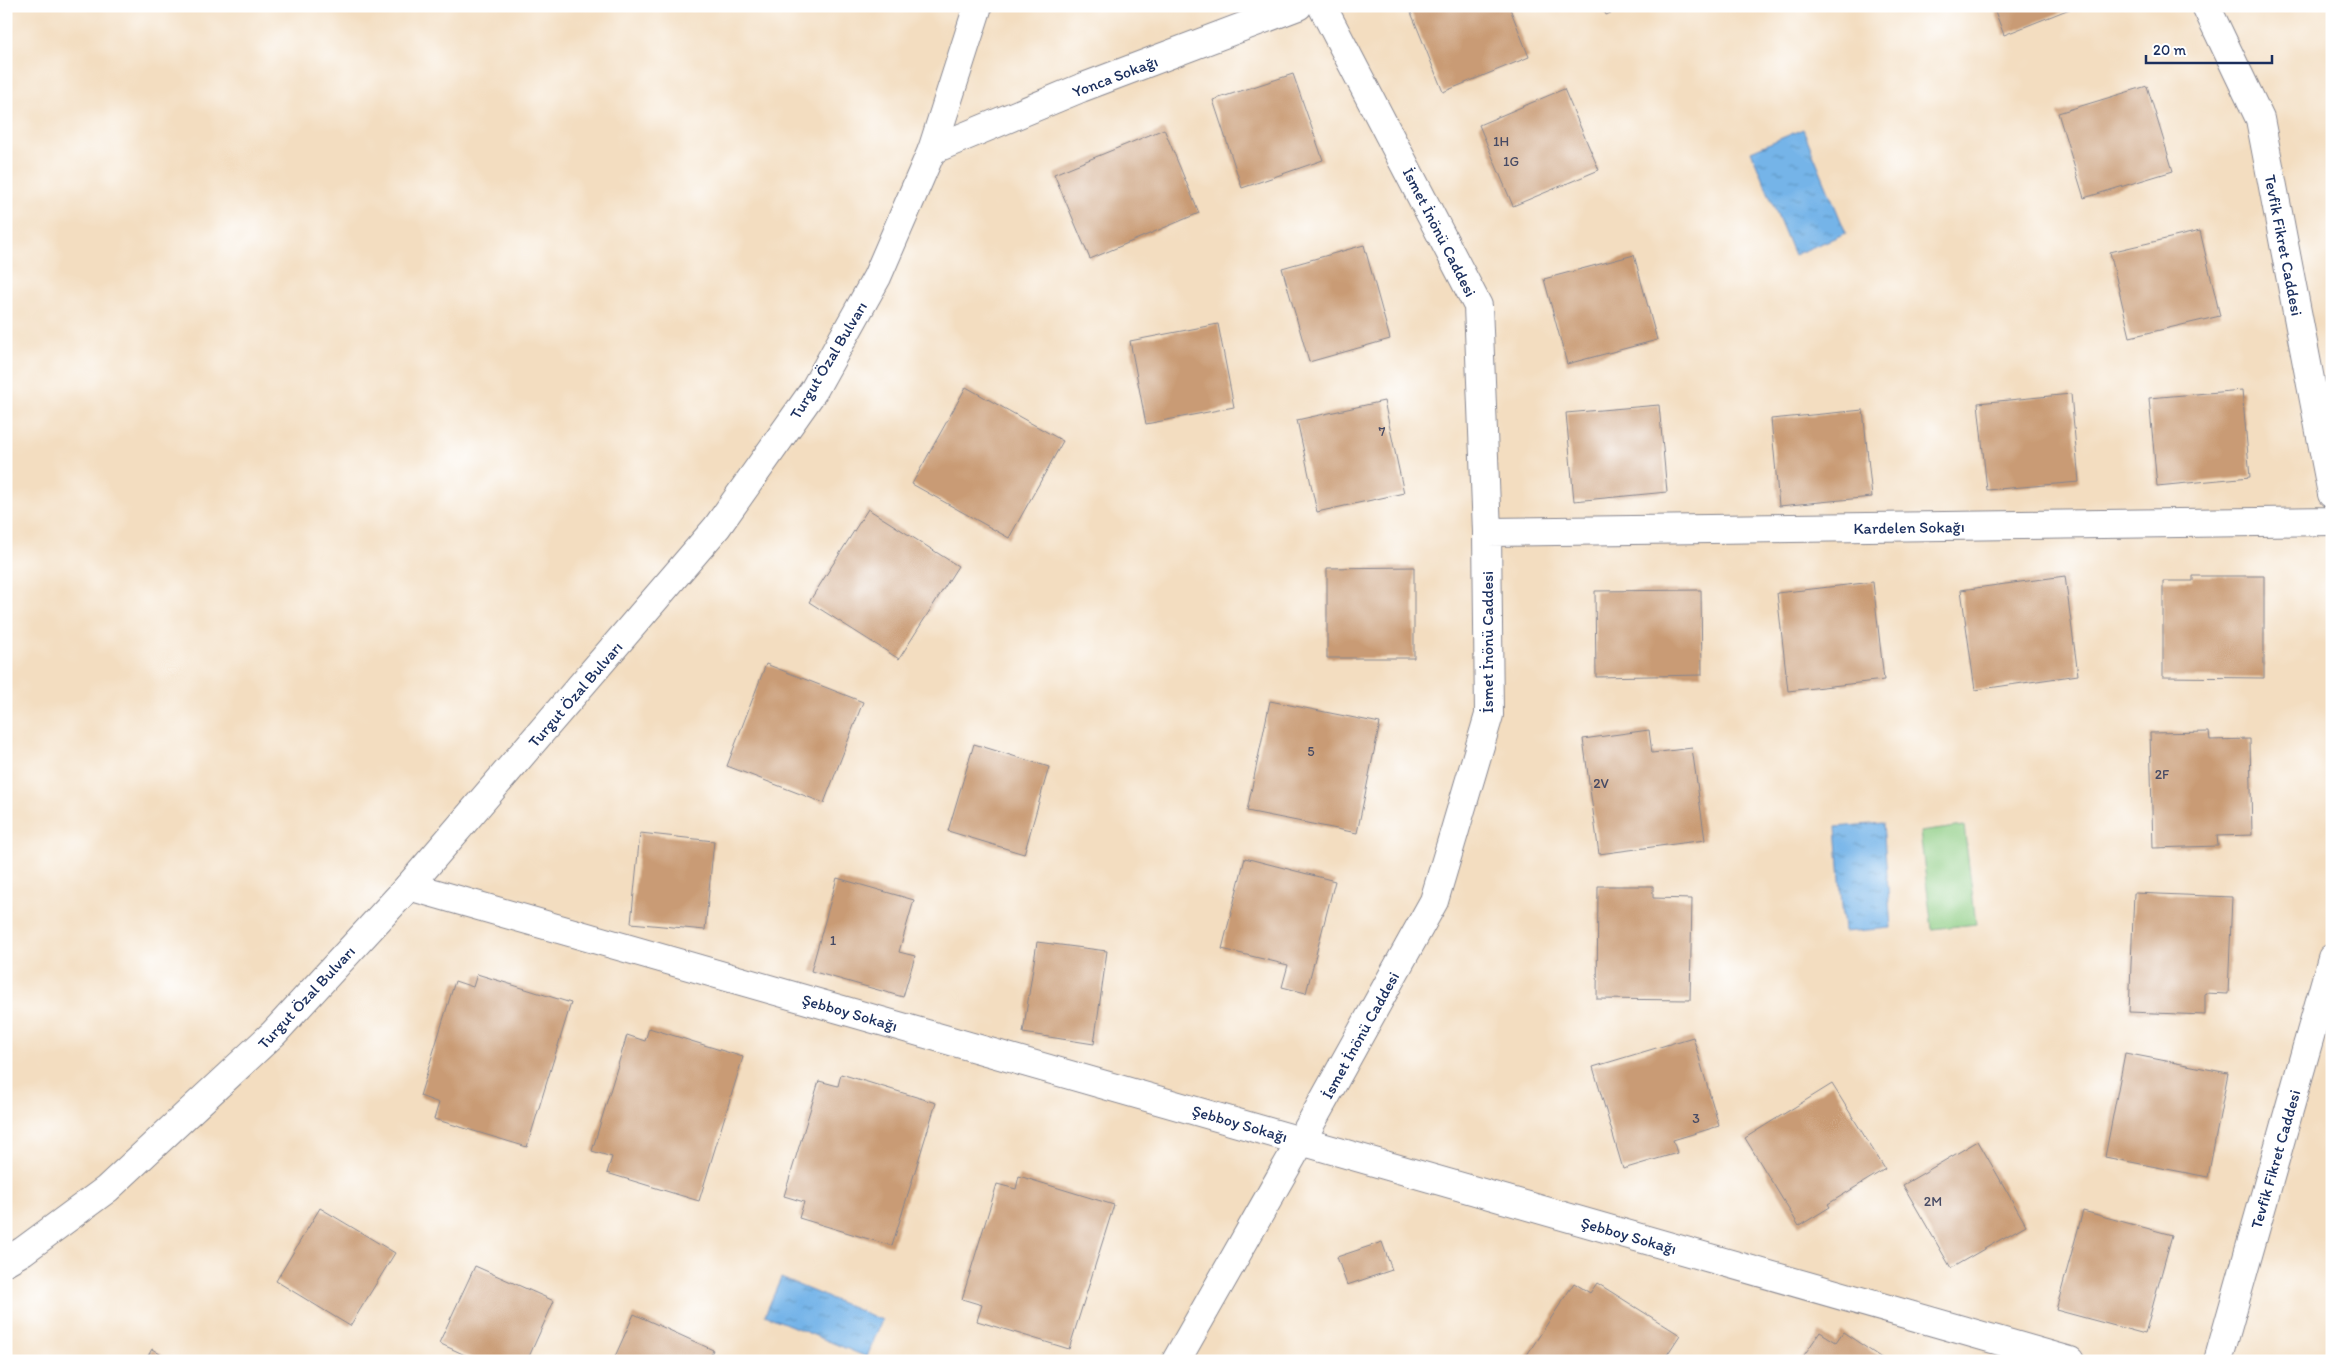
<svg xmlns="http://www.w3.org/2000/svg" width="2338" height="1367" font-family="Itim,sans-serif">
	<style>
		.pitch { fill: #8ecd84; stroke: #547e71 }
		.water { fill: url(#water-ripples); stroke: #4872a3 }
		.building { fill: #c99b74 }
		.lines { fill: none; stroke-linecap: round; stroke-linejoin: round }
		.minor-casing { stroke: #87868f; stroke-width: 30 }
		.tertiary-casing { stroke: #87868f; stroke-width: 30 }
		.minor { stroke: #fff; stroke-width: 28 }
		.tertiary { stroke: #fff; stroke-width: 28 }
		.labels { text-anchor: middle; stroke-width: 4; stroke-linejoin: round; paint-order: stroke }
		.number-label { font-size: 14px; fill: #464a64 }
		.street-label { font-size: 16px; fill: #1b2f5e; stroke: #fff }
	</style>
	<defs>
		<pattern id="water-ripples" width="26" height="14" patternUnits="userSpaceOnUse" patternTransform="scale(1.25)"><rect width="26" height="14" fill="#74b4e8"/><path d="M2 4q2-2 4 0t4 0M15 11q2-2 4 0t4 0" fill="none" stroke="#5e93bf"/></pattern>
	</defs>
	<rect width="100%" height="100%" fill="#fff"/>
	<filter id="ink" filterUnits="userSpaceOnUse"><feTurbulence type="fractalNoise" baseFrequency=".02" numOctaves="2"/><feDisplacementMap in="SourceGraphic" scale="10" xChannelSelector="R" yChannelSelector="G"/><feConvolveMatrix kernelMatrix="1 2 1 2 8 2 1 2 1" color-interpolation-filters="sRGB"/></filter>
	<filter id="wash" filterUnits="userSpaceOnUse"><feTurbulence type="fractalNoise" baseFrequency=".0096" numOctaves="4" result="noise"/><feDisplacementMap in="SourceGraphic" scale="20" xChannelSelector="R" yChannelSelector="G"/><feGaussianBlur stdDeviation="1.12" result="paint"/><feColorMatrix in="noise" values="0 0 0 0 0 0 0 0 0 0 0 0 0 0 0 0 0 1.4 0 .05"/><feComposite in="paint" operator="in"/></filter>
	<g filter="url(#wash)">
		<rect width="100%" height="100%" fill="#f3ddc0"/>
		<!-- pitch -->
		<path class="pitch" d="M1964 826 1976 924 1932 929 1920 832Z"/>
		<!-- water -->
		<path class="water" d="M1803 129 1846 233 1794 255 1751 151Z
			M1883 823 1891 928 1844 932 1836 827Z
			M781 1278 882 1320 867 1357 765 1315Z"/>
		<g id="blocks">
			<!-- building -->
			<path class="building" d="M1419 6H1509L1529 57 1443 92 1410 10Z
				M1602 6H1627L1606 15Z
				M1993 6H2077L2004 35Z
				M1293 74 1323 160 1242 188 1213 100Z
				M2147 86 2173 171 2084 198 2058 113Z
				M1564 89 1599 170 1513 206 1479 125Z
				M1164 129 1199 213 1090 259 1054 174Z
				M2200 231 2220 316 2130 337 2110 252Z
				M1364 245 1390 339 1309 362 1282 268Z
				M1634 255 1657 340 1567 364 1544 279Z
				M1218 324 1234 407 1146 424 1130 341Z
				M966 387 1063 441 1009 538 912 484Z
				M2242 390 2250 477 2157 486 2149 398Z
				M2071 394 2079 482 1987 490 1978 403Z
				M1384 401 1404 493 1317 512 1297 420Z
				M1659 405 1667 492 1574 501 1566 413Z
				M1863 410 1872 497 1779 506 1771 419Z
				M868 509 958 566 899 659 809 602Z
				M1414 567V658H1327V568Z
				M2065 576 2078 675 1975 690 1961 590Z
				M2193 576H2264V678L2163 677V581H2193Z
				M1873 582 1884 680 1788 691 1777 593Z
				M1701 590 1702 675 1596 677 1595 591Z
				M766 664 863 702 824 803 727 766Z
				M1270 701 1380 723 1357 833 1247 811Z
				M1649 730 1652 753 1692 748 1705 840 1599 854 1583 739Z
				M2209 732 2210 740 2250 739 2252 835 2217 836 2218 846 2153 848 2150 733Z
				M974 744 1049 767 1024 854 948 831Z
				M640 833 714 841 705 930 631 923Z
				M1245 858 1335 881 1306 993 1282 987 1288 965 1222 949Z
				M837 878 914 900 899 952 915 956 903 997 811 971Z
				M1598 886H1653V898L1692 899 1690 1000 1597 999Z
				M2134 893 2232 897 2228 994 2205 993V1015L2129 1012Z
				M1037 942 1107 951 1094 1044 1023 1033Z
				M477 974 571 1003 527 1147 434 1119 439 1103 420 1096 455 981 473 987Z
				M649 1028 743 1057 699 1201 607 1173 612 1157 592 1151 627 1035 645 1041Z
				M1693 1037 1719 1126 1673 1140 1677 1153 1623 1169 1593 1067Z
				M2125 1053 2228 1073 2208 1177 2105 1157Z
				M841 1074 936 1103 892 1246 799 1218 804 1202 784 1196 819 1081 838 1086Z
				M1832 1084 1885 1169 1828 1204 1830 1207 1799 1226 1745 1138Z
				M1978 1141 2026 1225 1951 1268 1903 1185Z
				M1019 1176 1114 1205 1069 1349 977 1321 982 1305 962 1299 997 1184 1016 1189Z
				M320 1208 395 1253 350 1326 276 1281Z
				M2083 1211 2172 1235 2145 1334 2056 1310Z
				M1382 1242 1392 1270 1347 1285 1337 1257Z
				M475 1266 554 1301 527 1361H478L439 1343Z
				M1574 1283 1590 1293 1597 1283 1680 1335 1663 1361H1523Z
				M634 1314 713 1350 708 1361H613Z
				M1820 1332 1836 1342 1843 1332 1886 1361H1800Z
				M152 1349 171 1361H145Z"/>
		</g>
	</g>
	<g filter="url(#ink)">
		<use href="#blocks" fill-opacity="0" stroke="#87868f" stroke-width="1"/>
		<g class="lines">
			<defs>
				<path id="minor" d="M2206 6 2260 119 2332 494
					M932 150 1081 88 1298 6
					M1487 532 2332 521
					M409 886 2070 1361
					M1176 1361 1301 1141 1434 901 1489 715 1487 532 1478 306 1322 6
					M2218 1361 2332 958"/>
				<path id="tertiary" d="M6 1261 23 1251 107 1189 274 1033 409 886 717 527 814 390 877 277 932 150 978 6"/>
			</defs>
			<!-- minor casing -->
			<use href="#minor" class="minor-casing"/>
			<!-- tertiary casing -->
			<use href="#tertiary" class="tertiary-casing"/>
			<!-- minor -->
			<use href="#minor" class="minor"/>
			<!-- tertiary -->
			<use href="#tertiary" class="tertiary"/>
		</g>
	</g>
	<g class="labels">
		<!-- number labels -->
		<g class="number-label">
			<text x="1501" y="146">1H</text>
			<text x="1511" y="166">1G</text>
			<text x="1382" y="436">7</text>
			<text x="1311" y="756">5</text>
			<text x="2162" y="779">2F</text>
			<text x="1601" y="788">2V</text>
			<text x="833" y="945">1</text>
			<text x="1696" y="1123">3</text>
			<text x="1933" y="1206">2M</text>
		</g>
		<!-- street labels -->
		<g class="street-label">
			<text transform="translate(1115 76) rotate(-21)" y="6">Yonca Sokağı</text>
			<text transform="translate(1440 232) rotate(63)" y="6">İsmet İnönü Caddesi</text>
			<text transform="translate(2284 245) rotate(79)" y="6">Tevfik Fikret Caddesi</text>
			<text transform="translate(828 360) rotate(-59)" y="6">Turgut Özal Bulvarı</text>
			<text transform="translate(1909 527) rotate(-1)" y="6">Kardelen Sokağı</text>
			<text transform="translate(1487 642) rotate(-90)" y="6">İsmet İnönü Caddesi</text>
			<text transform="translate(575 694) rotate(-49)" y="6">Turgut Özal Bulvarı</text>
			<text transform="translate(306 997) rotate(-47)" y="6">Turgut Özal Bulvarı</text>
			<text transform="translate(850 1012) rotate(16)" y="6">Şebboy Sokağı</text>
			<text transform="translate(1360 1035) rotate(-61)" y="6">İsmet İnönü Caddesi</text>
			<text transform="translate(1240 1123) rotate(16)" y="6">Şebboy Sokağı</text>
			<text transform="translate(2275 1159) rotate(-74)" y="6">Tevfik Fikret Caddesi</text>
			<text transform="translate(1629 1235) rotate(16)" y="6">Şebboy Sokağı</text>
		</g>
	</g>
	<!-- margin -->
	<rect width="2338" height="1367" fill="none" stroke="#fff" stroke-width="25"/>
	<!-- scale -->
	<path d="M2146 55v8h126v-8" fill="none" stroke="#1b2f5e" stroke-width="2.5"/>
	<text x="2153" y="55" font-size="15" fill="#1b2f5e" stroke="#ffffff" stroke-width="4" paint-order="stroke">20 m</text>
</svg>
